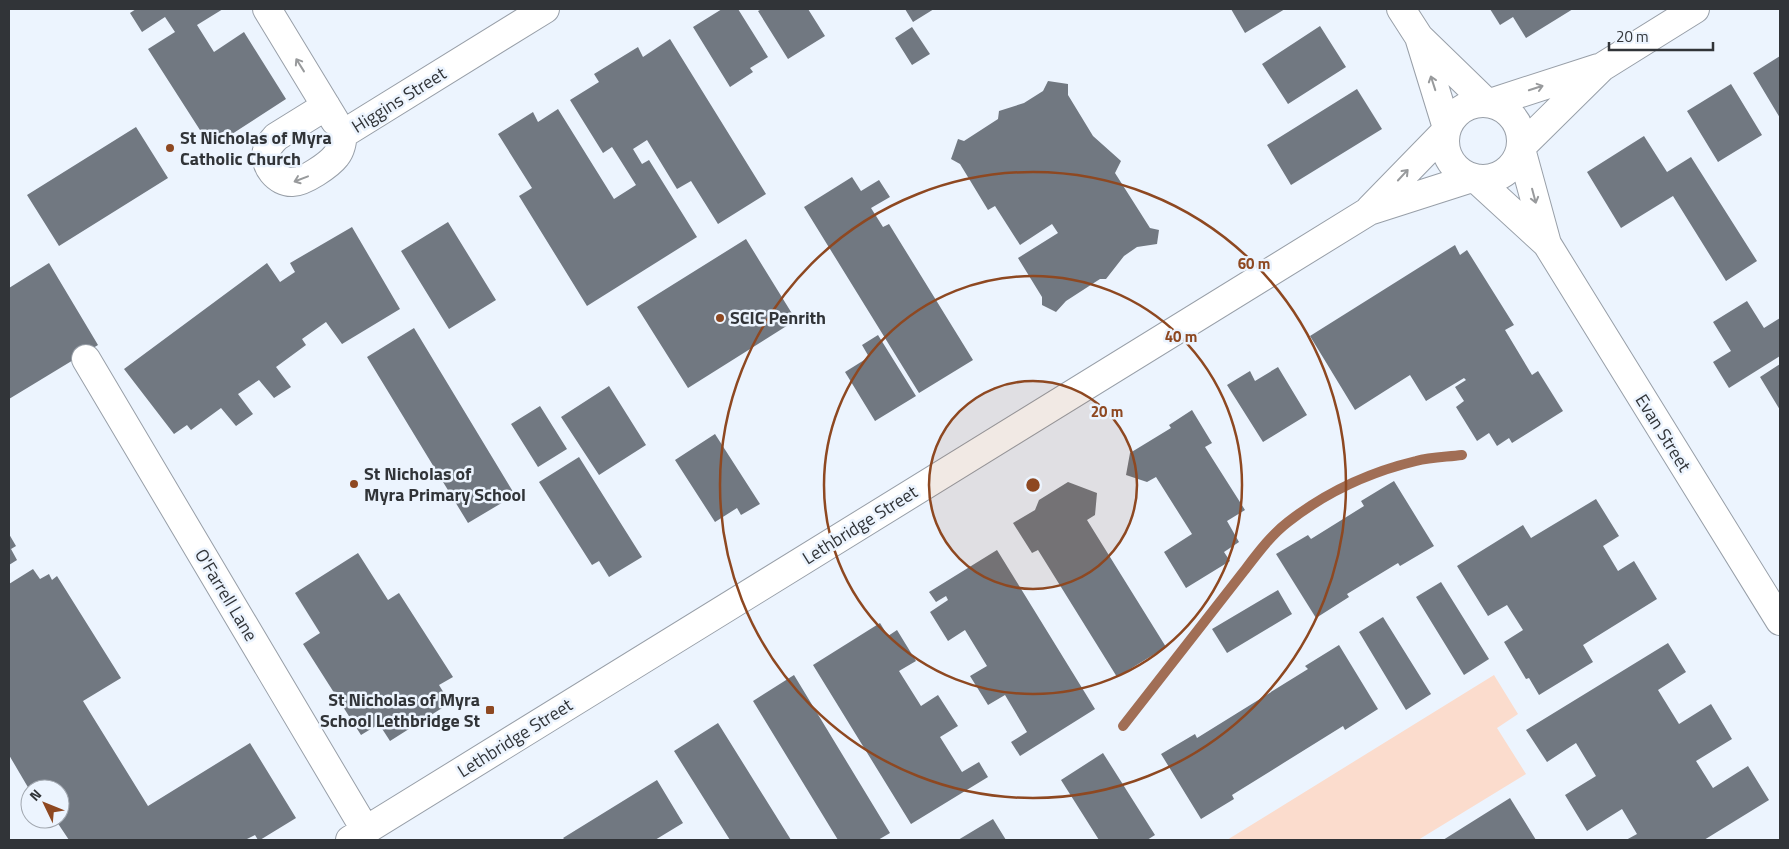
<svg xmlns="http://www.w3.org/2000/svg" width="1789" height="849" font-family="'Titillium Web',sans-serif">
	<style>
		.green { fill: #fbdccd }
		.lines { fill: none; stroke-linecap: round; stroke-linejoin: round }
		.stream { stroke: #a16e55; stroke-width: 10 }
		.building { fill: #717881 }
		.minor-casing { stroke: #989fa8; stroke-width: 30 }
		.minor { stroke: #fff; stroke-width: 28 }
		.oneway { stroke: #989a9c }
		.ring { fill: none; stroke: #8e4821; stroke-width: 2.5 }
		.poi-dot { fill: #8e4821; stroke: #ecf4fe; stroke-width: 2 }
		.labels { text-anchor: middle; stroke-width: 5; stroke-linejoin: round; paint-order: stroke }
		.street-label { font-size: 18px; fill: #313438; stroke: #ecf4fe }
		.poi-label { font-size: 18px; font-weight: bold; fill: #313438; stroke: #ecf4fe; text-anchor: start }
		.centre { fill: #8e4821; stroke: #ecf4fe; stroke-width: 2.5 }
		.ring-label { font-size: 15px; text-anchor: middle; font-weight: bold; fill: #8e4821; stroke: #ecf4fe; stroke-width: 5; stroke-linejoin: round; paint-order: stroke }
	</style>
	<rect width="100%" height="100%" fill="#ecf4fe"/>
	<!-- green -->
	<path class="green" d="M1494 675 1518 714 1497 728 1526 774 1418 840H1227Z"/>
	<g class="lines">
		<!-- stream -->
		<path class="stream" d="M1123 726 1244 571C1257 554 1271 535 1288 522 1325 493 1370 472 1416 461 1431 457 1447 457 1462 455"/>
	</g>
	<!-- building -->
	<path class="building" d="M136 9H223L197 25 214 52 244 32 286 99 232 134 228 129 207 141 148 49 175 32 165 17 142 32 130 13Z
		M722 9H738L768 57 750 68 753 72 730 87 693 27Z
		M762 9H808L825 36 788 59 758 11Z
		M905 9H934L913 22Z
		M1231 9H1285L1245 33Z
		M1490 9H1573L1526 38 1513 17 1500 25Z
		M1320 26 1346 67 1288 104 1262 64Z
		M912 27 930 54 912 65 895 38Z
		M670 39 766 194 718 224 691 181 677 189 647 140 633 149 642 164 649 160 697 237 587 306 519 196 532 188 498 134 533 112 538 122 558 109 614 199 636 185 612 147 603 153 570 100 599 82 594 74 638 47 643 57Z
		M1780 56V118L1753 73Z
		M1048 81 1068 84V95L1093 136 1121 161 1115 173 1150 228 1159 230 1157 244 1137 247 1124 256 1106 279H1100L1066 301 1056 312 1042 305V297L1018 258 1058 233 1052 224 1020 245 995 206 988 210 960 164 951 159 958 139 964 141 998 119 999 111 1024 103 1043 91Z
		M1731 84 1762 135 1718 162 1687 111Z
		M1357 89 1382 129 1291 185 1267 145Z
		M136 127 168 178 59 246 27 195Z
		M1644 136 1667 172 1691 157 1757 261 1726 281 1673 196 1621 228 1587 172Z
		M852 177 861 191 879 180 890 197 871 208 883 227 889 224 973 360 919 393 804 207Z
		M448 222 496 300 449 329 401 251Z
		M352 227 400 309 342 344 326 322 302 339 306 345 276 367 291 387 274 398 259 380 238 394 253 414 236 426 221 408 191 430 187 425 174 434 124 369 267 263 280 282 295 272 290 263Z
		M746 239 796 320 688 388 637 307Z
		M1455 245 1460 255 1467 250 1514 325 1505 330 1532 375 1538 371 1563 411 1512 443 1509 438 1497 446 1489 433 1477 441 1456 407 1464 401 1455 387 1466 380 1464 378 1426 401 1410 375 1355 410 1310 336Z
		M49 263 98 345 9 399V288Z
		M1747 301 1764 328 1780 318V356L1729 388 1713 362 1731 351 1713 322Z
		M414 328 515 495 468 523 367 357Z
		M878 335 916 396 875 421 845 372 869 357 862 345Z
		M1780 364V410L1760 377Z
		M1278 367 1307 415 1263 442 1227 385 1250 371 1255 381Z
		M609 386 646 445 599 475 561 417Z
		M540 406 567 449 538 467 511 424Z
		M1192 410 1212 443 1205 447 1245 510 1227 521 1239 542 1224 552 1230 561 1186 588 1164 552 1192 534 1156 477 1147 482 1126 475 1130 453 1171 428 1169 425Z
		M715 434 760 504 741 515 737 508 715 522 675 460Z
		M579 457 642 557 609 577 599 561 592 565 539 482Z
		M1394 481 1434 546 1400 566 1398 563 1347 594 1349 597 1316 618 1276 554 1308 535 1311 539 1364 506 1361 501Z
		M1068 482 1097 493 1095 515 1087 520 1166 647 1117 677 1038 550 1032 553 1013 523 1035 510 1039 500Z
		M1596 499 1619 536 1603 546 1618 571 1634 561 1657 599 1583 645 1593 662 1539 695 1529 678 1526 679 1504 642 1523 630 1507 605 1488 616 1457 566 1523 525 1531 538Z
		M9 534 16 546 11 549 17 560 9 565Z
		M997 550 1095 709 1020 756 1011 742 1027 732 1005 695 988 705 970 676 987 666 965 630 948 641 930 612 948 600 946 596 936 602 929 592Z
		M358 553 388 600 399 593 453 677 439 685 450 703 390 741 379 724 361 735 303 644 320 633 295 593Z
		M33 569 40 579 49 574 52 580 57 576 121 678 83 701 148 806 250 743 296 818 260 840H258L255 835 245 840H69L55 819H60V789H29L9 755V584Z
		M1441 582 1489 659 1464 675 1416 597Z
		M1278 590 1292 614 1227 653 1212 629Z
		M1383 617 1431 694 1406 710 1359 632Z
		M880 623 888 636 897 630 916 661 899 671 921 706 938 695 958 726 940 737 962 772 979 762 988 777 911 824 813 665Z
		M1668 643 1686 672 1658 690 1679 724 1711 704 1732 739 1696 761 1713 788 1748 766 1769 800 1704 840H1626L1637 834 1622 809 1587 831 1565 795 1596 776 1576 743 1547 762 1526 730Z
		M1339 645 1378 709 1345 730 1343 726 1232 795 1234 799 1201 819 1161 754 1195 734 1197 738 1308 669 1305 666Z
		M794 675 890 833 878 840H838L753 701Z
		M718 723 791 840H730L674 751Z
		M1103 753 1155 835 1147 840H1099L1061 780Z
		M657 780 683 823 655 840H565L563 838Z
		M1510 798 1536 840H1443Z
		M993 819 1006 840H958Z"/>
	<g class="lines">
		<defs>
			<path id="minor" d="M267 9 335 121
				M1401 9 1419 37 1447 128
				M1420 38 1487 103
				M1445 141a38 38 0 1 1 76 0a38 38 0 1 1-76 0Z
				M1490 103 1598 68
				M326 106 276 137C273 141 268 145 267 150 263 165 277 183 293 182 304 182 329 165 336 156 341 150 342 142 343 134L545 9
				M1521 147 1602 67 1695 9
				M1521 149 1547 244
				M1475 178 1547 244 1780 621
				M1370 209 1446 131
				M86 359 366 831
				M350 840 1369 211 1472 178"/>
		</defs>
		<!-- minor casing -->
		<use href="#minor" class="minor-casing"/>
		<!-- minor -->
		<use href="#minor" class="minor"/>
	</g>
	<!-- one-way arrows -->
	<defs><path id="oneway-shaft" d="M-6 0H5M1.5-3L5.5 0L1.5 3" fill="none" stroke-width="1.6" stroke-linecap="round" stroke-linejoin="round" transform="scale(1.25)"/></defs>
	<g class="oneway">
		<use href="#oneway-shaft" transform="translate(300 65) rotate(-122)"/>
		<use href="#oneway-shaft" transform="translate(1433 83) rotate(-108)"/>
		<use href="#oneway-shaft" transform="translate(1536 88) rotate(-18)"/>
		<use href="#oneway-shaft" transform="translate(1403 175) rotate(-47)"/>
		<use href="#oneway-shaft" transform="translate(301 179) rotate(159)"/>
		<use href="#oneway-shaft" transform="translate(1534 196) rotate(75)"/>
	</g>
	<!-- distance rings -->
	<circle cx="1033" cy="485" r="104" fill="#8e4821" fill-opacity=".12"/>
	<g class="ring">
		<circle cx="1033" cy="485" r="104"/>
		<circle cx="1033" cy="485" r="209"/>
		<circle cx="1033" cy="485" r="313"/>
	</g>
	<!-- markers -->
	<g class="poi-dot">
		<circle cx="170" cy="148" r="5"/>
		<circle cx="720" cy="318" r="5"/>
		<circle cx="354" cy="484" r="5"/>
		<rect x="485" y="705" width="10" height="10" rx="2.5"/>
	</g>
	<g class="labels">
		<!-- street labels -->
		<g class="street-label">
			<text transform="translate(399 100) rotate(-32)" y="6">Higgins Street</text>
			<text transform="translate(1663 433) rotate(58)" y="6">Evan Street</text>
			<text transform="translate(860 525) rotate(-32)" y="6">Lethbridge Street</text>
			<text transform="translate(226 595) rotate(59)" y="6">O'Farrell Lane</text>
			<text transform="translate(515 738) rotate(-32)" y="6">Lethbridge Street</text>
		</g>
		<!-- poi labels -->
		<g class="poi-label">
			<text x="180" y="144">St Nicholas of Myra<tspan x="180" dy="21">Catholic Church</tspan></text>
			<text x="730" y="324">SCIC Penrith</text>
			<text x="364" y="480">St Nicholas of<tspan x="364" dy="21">Myra Primary School</tspan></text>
			<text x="480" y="706" text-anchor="end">St Nicholas of Myra<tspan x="480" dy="21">School Lethbridge St</tspan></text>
		</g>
	</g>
	<circle cx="1033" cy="485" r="8" class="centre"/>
	<g class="ring-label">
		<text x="1254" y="269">60 m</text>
		<text x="1181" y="342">40 m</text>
		<text x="1107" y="417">20 m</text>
	</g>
	<!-- border -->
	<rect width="1789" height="849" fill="none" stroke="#313438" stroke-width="20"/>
	<!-- north arrow -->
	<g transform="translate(45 804) rotate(313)"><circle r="24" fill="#ecf4fe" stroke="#a1a7af"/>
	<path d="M0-4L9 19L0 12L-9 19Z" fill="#8e4821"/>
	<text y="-8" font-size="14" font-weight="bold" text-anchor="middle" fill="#313438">N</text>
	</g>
	<!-- scale -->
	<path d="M1609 42v8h104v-8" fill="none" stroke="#313438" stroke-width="2.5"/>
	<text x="1616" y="42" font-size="15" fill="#313438" stroke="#ecf4fe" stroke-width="4" paint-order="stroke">20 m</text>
</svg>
